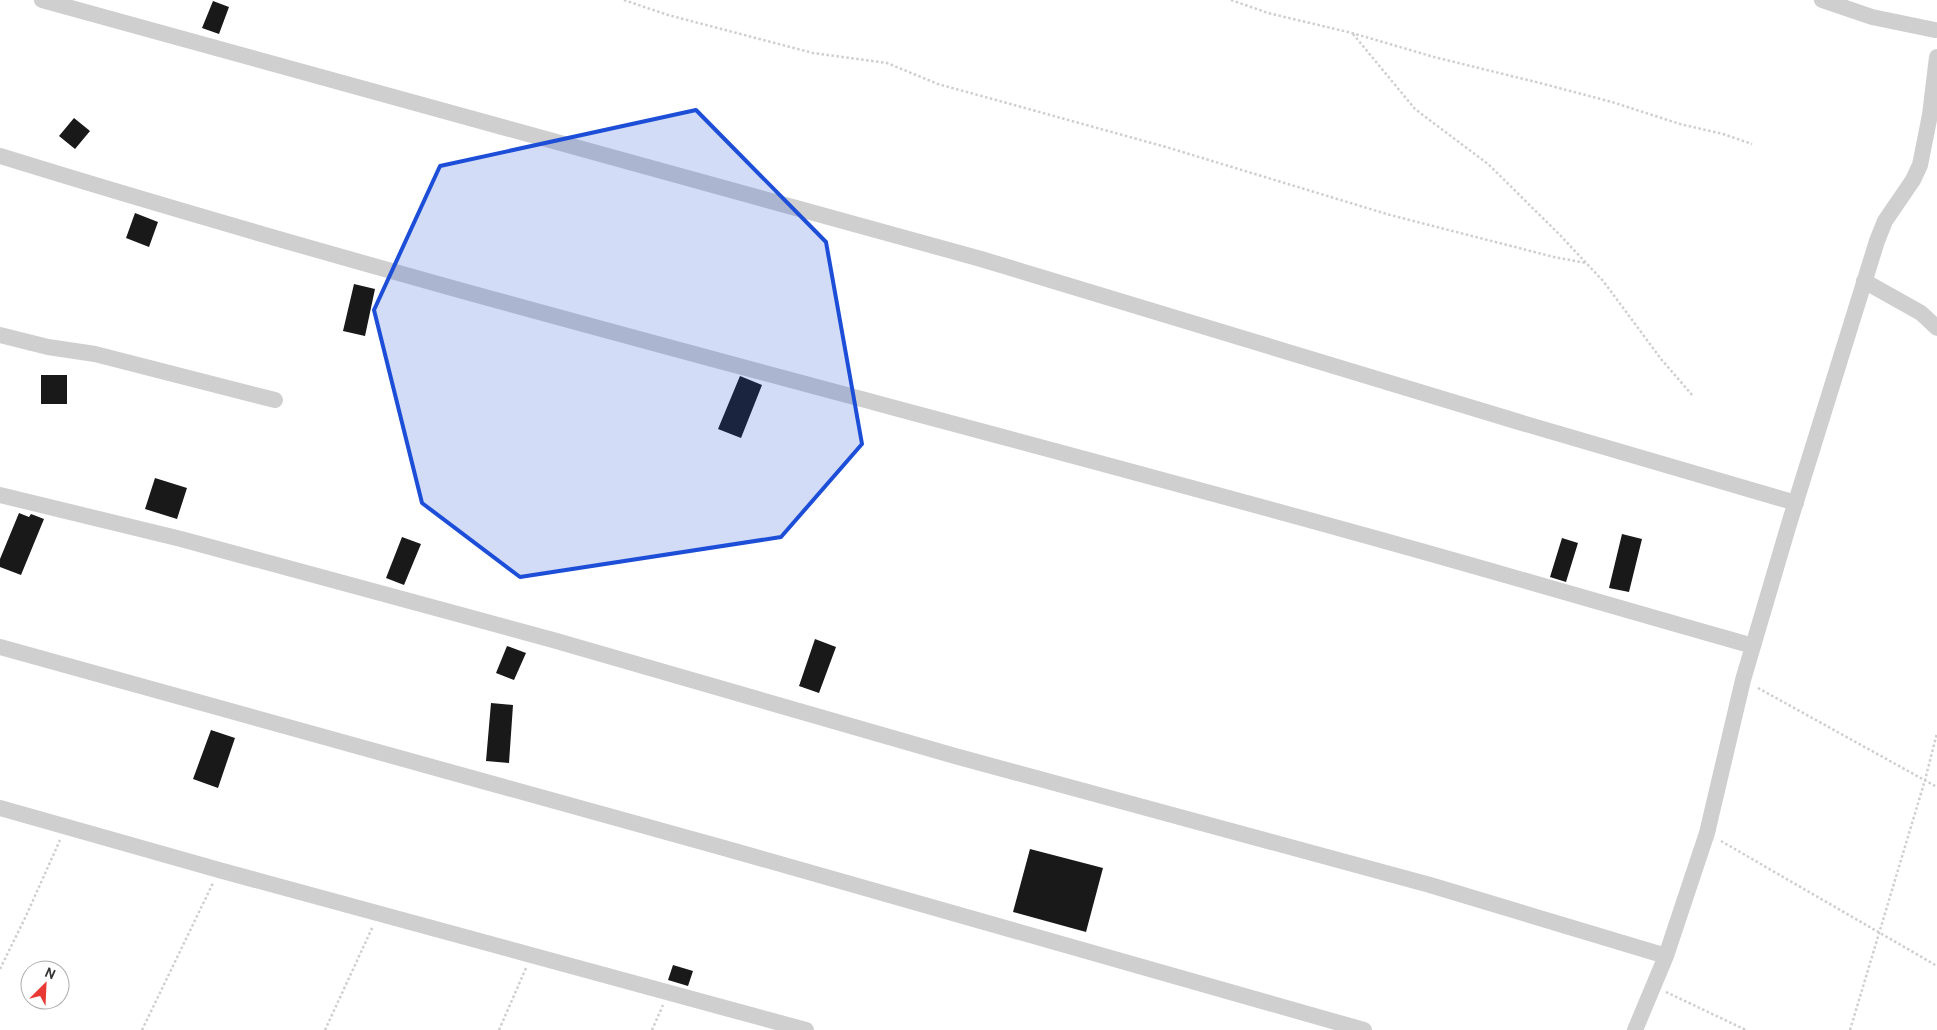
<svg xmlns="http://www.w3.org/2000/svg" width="1937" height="1030" font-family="Cabin,sans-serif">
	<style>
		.building { fill: #191919 }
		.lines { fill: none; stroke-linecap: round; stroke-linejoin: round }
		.path { stroke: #cfcfcf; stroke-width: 2.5; stroke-dasharray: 2.5 2.5; stroke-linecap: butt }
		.street { stroke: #cfcfcf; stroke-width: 16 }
		.marked { fill: #1d4ed8; fill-opacity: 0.2; stroke: #1d4ed8; stroke-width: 4; stroke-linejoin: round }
	</style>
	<rect width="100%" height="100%" fill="#fff"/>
	<!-- building -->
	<path class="building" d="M213 1 229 7 219 34 202 28Z
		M74 118 90 131 75 149 59 136Z
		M135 213 158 222 149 247 126 238Z
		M354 284 375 289 365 336 343 331Z
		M41 375H67V404H41Z
		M740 376 762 385 741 438 718 429Z
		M155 478 187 488 177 519 145 509Z
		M19 513 29 517 31 514 44 519 21 575 0 567V559Z
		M1622 534 1642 539 1629 592 1609 588Z
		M402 537 421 544 404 585 386 578Z
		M1562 538 1578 543 1566 582 1550 577Z
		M815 639 836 647 819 693 799 686Z
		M507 646 526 653 514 680 496 673Z
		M491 703 513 705 509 763 486 761Z
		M211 730 235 738 218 788 193 779Z
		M1030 849 1103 868 1086 932 1013 912Z
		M673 965 693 971 688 986 668 980Z"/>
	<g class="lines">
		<!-- path -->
		<path class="path" d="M624 0 668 15 813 53 887 63 938 84 1166 147 1390 215 1554 257 1586 263
			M1231 0 1268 13 1352 33 1434 57 1540 83 1612 102 1680 124 1723 134 1752 144
			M1353 34 1415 109 1488 164 1559 234 1604 282 1661 359 1693 396
			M1758 688 1937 787
			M1721 841 1937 966
			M0 969 26 916 60 840
			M1666 992 1746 1030
			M142 1030 213 883
			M325 1030 373 926
			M499 1030 526 968
			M652 1030 663 1005
			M1850 1030 1925 780 1937 733"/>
		<!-- street -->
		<path class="street" d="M42 0 981 259 1519 422 1796 503
			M1822 0 1872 17 1935 30
			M0 156C446 294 899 406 1349 531 1484 568 1618 608 1753 646
			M1864 281 1921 313 1937 328
			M0 335 48 347 95 354 275 400
			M0 495 181 539 553 640 955 756 1430 885 1666 956
			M0 647 724 848 1364 1030
			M0 808 219 870 806 1030
			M1635 1030 1666 956 1707 833 1743 680 1789 524 1877 241 1885 221 1913 180 1920 165 1930 115 1937 57"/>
	</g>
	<!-- marked area -->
	<path class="marked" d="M696 110 826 242 862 444 781 537 520 577 422 503 374 310 440 166Z"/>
	<!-- north arrow -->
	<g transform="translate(45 985) rotate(24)"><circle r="24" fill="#ffffff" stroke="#adadad"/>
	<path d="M0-4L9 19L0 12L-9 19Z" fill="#e93934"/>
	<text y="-8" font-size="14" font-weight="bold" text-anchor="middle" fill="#323232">N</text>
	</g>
</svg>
